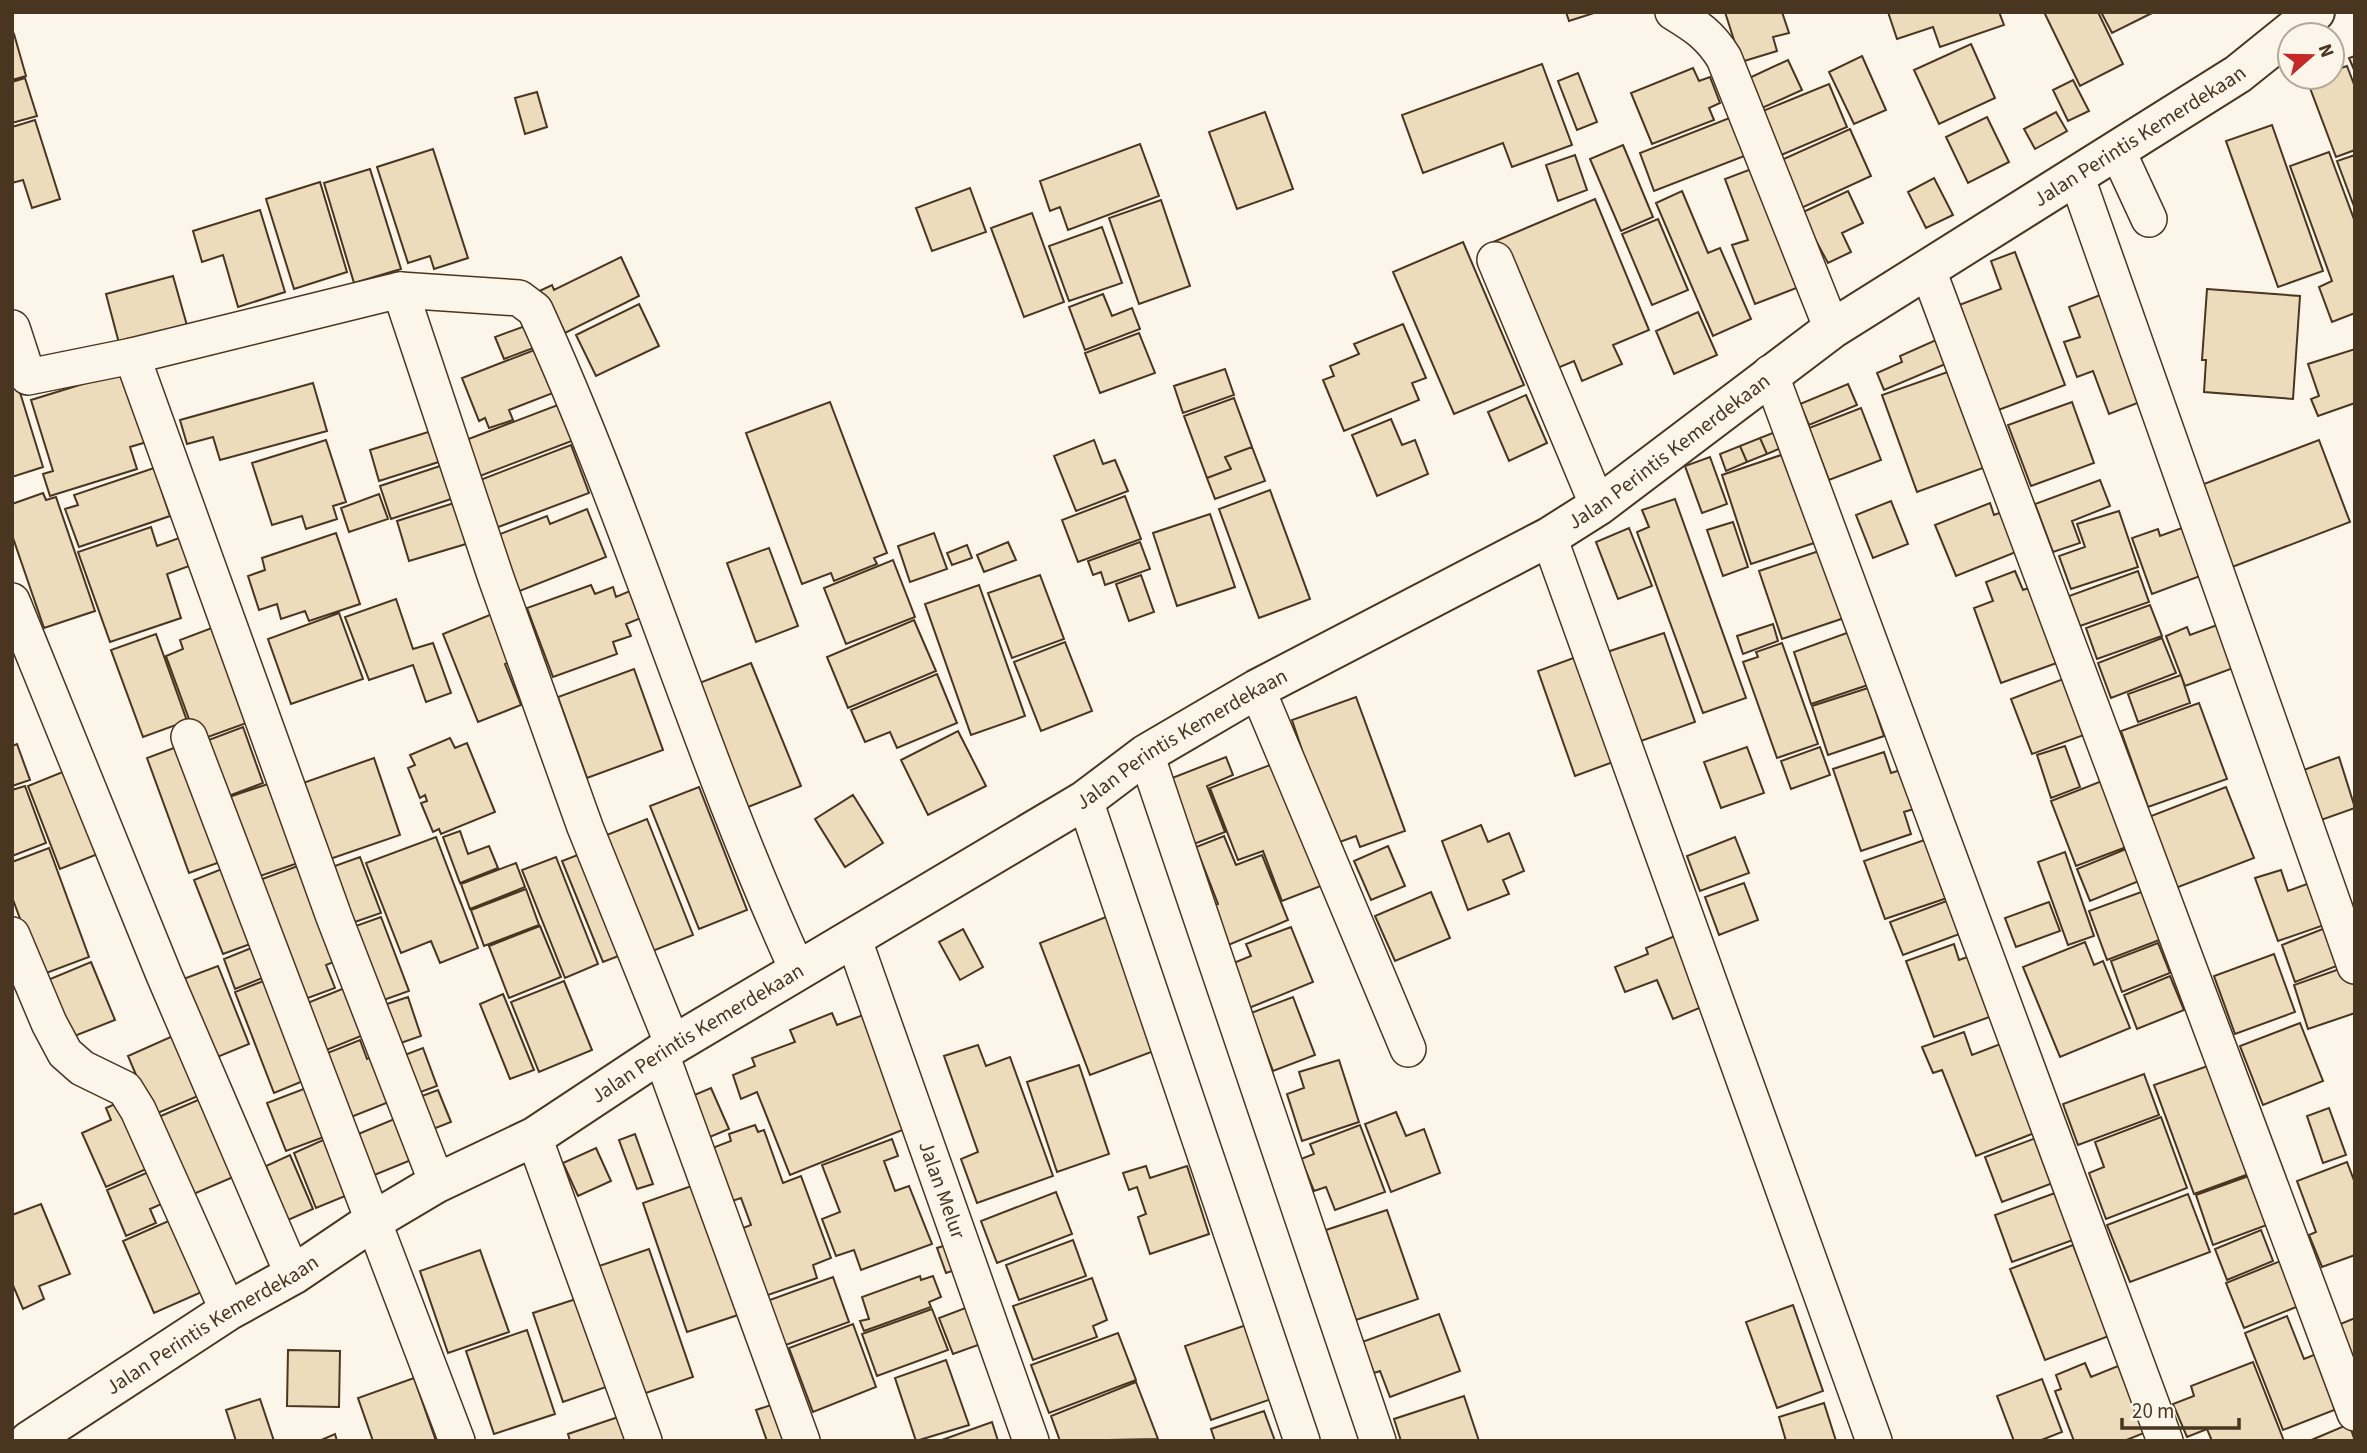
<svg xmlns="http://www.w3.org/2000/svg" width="2367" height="1453" font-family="'Source Sans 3',sans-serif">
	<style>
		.building { fill: #ecdcbc; stroke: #4a3520; stroke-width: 2 }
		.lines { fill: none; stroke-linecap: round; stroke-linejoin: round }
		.street-casing { stroke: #4a3520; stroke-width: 38 }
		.secondary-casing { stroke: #4a3520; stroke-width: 42 }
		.street { stroke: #fbf6e9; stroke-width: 35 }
		.secondary { stroke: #fbf6e9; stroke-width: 38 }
		.labels { text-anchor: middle; stroke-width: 5; stroke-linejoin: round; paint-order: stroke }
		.street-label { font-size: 21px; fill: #4a3520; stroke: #fbf6e9 }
	</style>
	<rect width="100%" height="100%" fill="#fbf6e9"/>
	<!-- building -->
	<path class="building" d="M1566 12H1597L1569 21Z
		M1725 12H1782L1789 33 1773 37 1777 51 1741 62Z
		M1888 12H1999L2004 25 1940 47 1933 27 1897 39Z
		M2044 12H2098L2123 64 2080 86Z
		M2101 12H2154L2112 33Z
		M14 34 26 76 12 80V35Z
		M1971 44 1995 98 1939 124 1914 70Z
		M1862 56 1886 110 1854 124 1829 72Z
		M2355 56V72L2349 58Z
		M1788 60 1802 90 1760 109 1747 79Z
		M1542 64 1572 145 1512 167 1503 143 1423 173 1402 115Z
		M2347 66 2355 87V150L2336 157 2307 80 2332 77V71Z
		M1693 68 1699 81 1710 77 1720 103 1709 108 1714 120 1652 144 1631 93Z
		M1578 73 1597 122 1577 130 1558 81Z
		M25 78 37 116 12 123V82Z
		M2073 80 2089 111 2068 121 2053 90Z
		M1829 84 1847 127 1772 159 1753 115Z
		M537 92 547 127 525 134 515 98Z
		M1265 112 1293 189 1237 209 1209 132Z
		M2056 112 2067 131 2035 149 2024 129Z
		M1732 117 1747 155 1654 191 1640 153Z
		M1987 117 2009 162 1968 183 1946 137Z
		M35 120 60 199 32 208 23 180 12 183V127Z
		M2272 125 2323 271 2278 287 2226 141Z
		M1850 129 1871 176 1797 210 1777 162Z
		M1140 144 1159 196 1068 230 1060 207 1050 211 1040 181Z
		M1623 145 1653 217 1621 231 1590 159Z
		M433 149 468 258 434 269 430 256 408 263 377 167Z
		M2329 152 2355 222V313L2332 322 2319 287 2332 281 2290 166Z
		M1575 155 1587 190 1558 201 1546 165Z
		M2355 155V209L2337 161Z
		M1754 168 1799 287 1755 304 1732 245 1748 240 1725 179Z
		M370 169 401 269 354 283 324 183Z
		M1934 178 1953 215 1926 228 1908 192Z
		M320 182 347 272 294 289 266 199Z
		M970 188 986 232 932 251 916 208Z
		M1682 191 1708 253 1720 248 1751 319 1713 336 1656 203Z
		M1848 191 1863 223 1842 233 1851 252 1828 263 1801 213Z
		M1595 199 1649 330 1613 345 1622 364 1582 381 1574 361 1548 372 1493 242Z
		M1161 200 1190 286 1139 304 1109 218Z
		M260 210 285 292 238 307 223 255 202 262 193 231Z
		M1032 213 1064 302 1024 317 991 228Z
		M1658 219 1688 290 1652 305 1622 234Z
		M1102 227 1122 283 1069 301 1049 246Z
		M1463 242 1524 385 1454 414 1393 272Z
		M2015 252 2065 385 1993 412 1954 307 2001 289 1991 261Z
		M621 257 639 296 565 333 554 310 533 294 552 285 554 290Z
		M173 276 188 329 120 347 106 294Z
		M2207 289 2300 296 2293 399 2204 392 2206 360H2202Z
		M2108 292 2148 399 2109 414 2093 371 2077 377 2064 342 2080 337 2069 307Z
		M1103 294 1112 316 1132 308 1140 329 1085 350 1069 307Z
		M639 304 659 346 596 376 576 335Z
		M1698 312 1717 355 1674 374 1656 331Z
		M1403 324 1426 378 1412 383 1419 400 1344 431 1323 380 1334 376 1330 366 1359 354 1354 344Z
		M528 325 536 347 504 359 495 337Z
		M1139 333 1155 373 1100 393 1085 353Z
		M1945 336 1955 360 1884 390 1877 373 1902 362 1900 356Z
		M537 349 553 393 509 410 513 420 489 428 485 418 479 421 462 378Z
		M2355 349V403L2318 416 2311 399 2319 396 2308 364Z
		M1959 368 1994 464 1917 492 1882 395Z
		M1225 369 1234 395 1183 413 1174 386Z
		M128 370 150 441 130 447 137 469 50 496 43 474 53 471 31 400Z
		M313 383 327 431 220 460 213 437 187 444 180 420Z
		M1848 384 1857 405 1809 425 1800 404Z
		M18 386 43 467 12 477V388Z
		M1526 395 1547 443 1509 461 1488 412Z
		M1234 398 1252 447 1225 457 1231 469 1207 478 1184 416Z
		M830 402 887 553 874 558 877 564 834 581 831 573 802 584 746 433Z
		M2072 402 2094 463 2031 486 2008 425Z
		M563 403 577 439 472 479 458 443Z
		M1861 408 1881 460 1829 480 1809 428Z
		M1391 419 1402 445 1415 440 1428 474 1377 496 1352 435Z
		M438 429 448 459 379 481 370 450Z
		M1783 429 1790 444 1767 454 1760 438Z
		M1760 438 1767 454 1747 462 1740 446Z
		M326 440 346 502 333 506 337 519 306 529 302 516 272 525 252 463Z
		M1094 440 1103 464 1115 460 1128 491 1076 511 1054 456Z
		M2319 440 2350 522 2227 569 2196 487Z
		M571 445 589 493 493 529 475 482Z
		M1740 446 1747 462 1726 471 1720 454Z
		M1252 447 1265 481 1215 499 1207 478 1231 469 1225 457Z
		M1793 451 1823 540 1751 564 1722 475Z
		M1710 457 1727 504 1702 513 1685 466Z
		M449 463 460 496 391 519 380 486Z
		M154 468 170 516 79 547 65 509 78 505 74 495Z
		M2100 480 2110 506 2072 521 2080 543 2053 552 2035 504Z
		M1270 490 1310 599 1259 618 1219 509Z
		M43 493 46 500 56 497 95 611 44 628 12 535V504Z
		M379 494 388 519 349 532 341 508Z
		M1125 496 1141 539 1078 562 1062 520Z
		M1675 499 1746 698 1703 713 1637 532 1649 527 1642 510Z
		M1891 501 1908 544 1873 558 1856 515Z
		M454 503 466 544 409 561 397 521Z
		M1990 503 1994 515 2005 511 2021 550 1956 576 1935 525Z
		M587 509 606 557 512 594 490 538 547 516 550 524Z
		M2119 511 2138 567 2071 589 2059 556 2085 547 2077 524Z
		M1210 514 1235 587 1177 606 1153 533Z
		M1733 522 1748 567 1723 576 1707 530Z
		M2193 524 2211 572 2152 594 2132 538 2158 529 2160 536Z
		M151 527 157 546 182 537 192 565 167 574 181 618 110 642 78 552Z
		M1629 528 1652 586 1618 599 1596 542Z
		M336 533 360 604 309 621 305 611 281 619 277 604 259 610 248 576 265 570 262 558Z
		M934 533 947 569 910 582 898 546Z
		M1008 542 1016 560 984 572 977 555Z
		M1140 542 1150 569 1105 585 1101 572 1093 575 1088 561Z
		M967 545 972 558 952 565 947 553Z
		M769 548 798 626 756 642 727 563Z
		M1828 548 1850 616 1782 639 1759 571Z
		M893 560 915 617 846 644 824 588Z
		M2015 571 2023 590 2040 584 2068 659 2001 683 1974 608 1993 601 1986 582Z
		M2138 571 2149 602 2080 626 2069 596Z
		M1040 575 1064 639 1012 658 988 593Z
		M1141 575 1154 612 1129 621 1116 584Z
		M591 585 595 594 613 587 616 597 630 591 641 618 626 624 631 636 613 642 617 654 553 677 527 608Z
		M979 585 1025 716 971 735 925 604Z
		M396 599 413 649 433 643 451 693 426 702 413 665 369 680 345 617Z
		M2150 605 2162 636 2097 659 2086 628Z
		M497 612 516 660 505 664 521 705 478 722 443 634Z
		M339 613 363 679 291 704 268 639Z
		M914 620 936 671 848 708 827 657Z
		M2228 621 2244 664 2185 686 2166 636 2187 627 2190 635Z
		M1773 624 1778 641 1743 654 1737 636Z
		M217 626 252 721 197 741 166 656 183 649 180 640Z
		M1855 630 1874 683 1811 704 1794 652Z
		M1664 633 1695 722 1638 742 1607 652Z
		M156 634 187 721 143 737 111 650Z
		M2162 638 2176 673 2111 698 2098 663Z
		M1065 642 1092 711 1041 731 1014 662Z
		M1782 643 1818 744 1777 758 1743 662 1758 657 1756 652Z
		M1587 653 1624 758 1575 776 1538 671Z
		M751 663 801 786 738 811 689 687Z
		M634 669 663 750 587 778 558 697Z
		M937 674 957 723 897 748 890 732 865 742 851 710Z
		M2181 675 2190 703 2138 722 2128 694Z
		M2071 676 2092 732 2032 754 2011 699Z
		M1868 688 1884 736 1828 755 1812 706Z
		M1356 697 1405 831 1360 847 1356 836 1326 847 1292 753 1302 750 1292 720Z
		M2199 703 2227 779 2148 807 2121 731Z
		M243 727 263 783 218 800 198 744Z
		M958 731 986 786 928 815 901 760Z
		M450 738 455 748 467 743 495 812 441 834 439 829 433 832 421 803 427 801 425 795 420 798 408 768 415 765 410 755Z
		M187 743 229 859 189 873 147 758Z
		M17 744 30 780 12 786V746Z
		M2065 746 2080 787 2051 798 2037 755Z
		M1747 747 1764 793 1721 808 1704 762Z
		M1820 747 1830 775 1791 789 1781 761Z
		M1884 752 1891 773 1907 768 1920 807 1904 812 1911 834 1861 851 1833 769Z
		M1226 757 1233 775 1207 786 1225 832 1194 844 1167 780Z
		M2339 757 2355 808 2307 825 2290 775Z
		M374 758 400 835 330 859 303 783Z
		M1278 762 1326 884 1282 901 1263 851 1238 860 1210 788Z
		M70 769 103 852 60 869 28 786Z
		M2112 777 2137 843 2076 866 2051 801Z
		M277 781 304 861 251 879 223 799Z
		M25 786 46 843 12 856V790Z
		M699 787 747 910 699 929 650 806Z
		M2226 787 2254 858 2173 889 2146 818Z
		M853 795 883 843 845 867 815 819Z
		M647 819 693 935 640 956 594 840Z
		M1481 825 1488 842 1509 833 1524 871 1503 880 1509 894 1468 910 1442 841Z
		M460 831 468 854 489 846 498 868 460 883 443 837Z
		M1224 836 1236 865 1262 855 1288 920 1226 946 1210 907 1218 904 1196 847Z
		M436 837 478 948 440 963 431 941 401 953 366 863Z
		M1735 837 1749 873 1700 891 1687 856Z
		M1933 837 1953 896 1885 919 1864 861Z
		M1388 846 1405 886 1371 900 1354 861Z
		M49 848 89 957 41 975 12 897V862Z
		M2126 849 2139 881 2090 901 2077 869Z
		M588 851 629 952 603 962 562 861Z
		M2065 852 2094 936 2068 945 2038 862Z
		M360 857 381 913 349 924 329 868Z
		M556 857 598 964 565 978 522 870Z
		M306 863 341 959 326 965 335 988 297 1002 254 882Z
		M516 863 525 887 470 909 461 884Z
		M232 865 261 940 223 954 194 880Z
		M2281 870 2288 891 2318 880 2333 922 2278 941 2255 878Z
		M1744 883 1758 920 1719 935 1705 897Z
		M526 889 539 925 484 946 471 910Z
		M2144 891 2162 939 2107 960 2089 911Z
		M1431 892 1450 938 1395 961 1375 916Z
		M1952 899 1965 932 1903 955 1890 922Z
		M2049 902 2060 931 2016 947 2005 918Z
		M1111 915 1162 1048 1090 1075 1040 943Z
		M381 917 409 991 378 1002 350 928Z
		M2333 925 2347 962 2295 982 2282 945Z
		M540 926 561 977 509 998 489 946Z
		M1291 927 1313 982 1249 1008 1231 964 1251 956 1246 944Z
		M963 929 983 967 960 980 939 942Z
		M1682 933 1709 1004 1673 1019 1657 980 1625 992 1615 967 1648 954 1646 948Z
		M2085 942 2094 965 2103 961 2130 1028 2060 1057 2023 967Z
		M264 943 275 973 235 989 224 959Z
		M2158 943 2170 973 2122 992 2111 961Z
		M1954 944 1959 960 1973 955 1995 1015 1934 1037 1906 961Z
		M2274 954 2295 1012 2235 1034 2214 976Z
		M91 962 115 1020 67 1039 43 982Z
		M218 966 249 1044 210 1060 178 981Z
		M2348 966 2355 986V1013L2308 1029 2294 985Z
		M2170 976 2184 1010 2137 1029 2124 995Z
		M274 977 313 1077 274 1093 235 992Z
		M564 981 592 1050 539 1072 511 1002Z
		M352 985 371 1032 314 1055 295 1008Z
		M503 994 534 1070 510 1079 480 1004Z
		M408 997 421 1036 395 1045 381 1006Z
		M1293 997 1315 1055 1273 1071 1251 1013Z
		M871 1012 915 1125 790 1175 757 1092 741 1099 733 1075 755 1066 752 1058 795 1042 790 1030 832 1013 837 1025Z
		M2300 1023 2323 1081 2263 1105 2240 1046Z
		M184 1031 210 1091 153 1115 128 1056Z
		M1964 1032 1972 1055 2003 1043 2037 1132 1976 1156 1942 1070 1933 1073 1922 1047Z
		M360 1040 367 1059 381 1053 399 1098 341 1121 315 1058Z
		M978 1045 986 1066 1010 1057 1053 1176 977 1203 961 1159 978 1152 944 1056Z
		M423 1048 437 1086 407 1097 394 1059Z
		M1339 1060 1359 1122 1302 1141 1287 1094 1304 1088 1299 1072Z
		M2216 1063 2257 1171 2194 1194 2154 1085Z
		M1079 1065 1109 1154 1057 1172 1027 1082Z
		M2144 1074 2159 1115 2078 1145 2063 1104Z
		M314 1085 332 1134 286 1151 267 1103Z
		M711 1088 729 1129 705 1139 687 1098Z
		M438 1090 451 1122 423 1133 411 1100Z
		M205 1097 238 1175 189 1196 156 1118Z
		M124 1100 153 1166 106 1187 82 1133 111 1120 106 1108Z
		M2329 1108 2346 1155 2323 1163 2307 1116Z
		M1396 1112 1406 1136 1424 1129 1440 1173 1391 1192 1365 1124Z
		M404 1115 421 1156 367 1178 351 1137Z
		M2161 1117 2187 1188 2106 1219 2089 1173 2104 1167 2095 1142Z
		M755 1125 758 1132 764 1130 783 1183 801 1176 831 1258 813 1265 817 1278 762 1297 738 1230 751 1225 741 1198 726 1203 707 1150 731 1141 729 1134Z
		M1360 1125 1385 1192 1335 1210 1326 1187 1314 1191 1301 1159 1314 1154 1310 1144Z
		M635 1134 653 1184 637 1189 619 1140Z
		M332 1136 355 1192 316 1208 294 1153Z
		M2036 1138 2053 1183 2002 1202 1985 1157Z
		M892 1139 898 1156 884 1161 895 1191 909 1186 932 1244 861 1270 854 1250 836 1256 822 1219 840 1212 822 1165Z
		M596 1148 611 1181 578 1196 563 1163Z
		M290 1155 313 1209 288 1220 266 1166Z
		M2347 1162 2355 1183V1255L2322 1267 2309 1235 2316 1232 2297 1181Z
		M1146 1166 1150 1178 1187 1166 1209 1234 1150 1254 1138 1217 1146 1214 1137 1187 1129 1190 1123 1173Z
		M153 1170 166 1202 150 1209 156 1223 126 1236 107 1190Z
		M2257 1173 2275 1222 2213 1245 2196 1195Z
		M700 1183 744 1313 687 1332 643 1203Z
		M1056 1192 1072 1234 997 1263 981 1221Z
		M2055 1193 2073 1240 2012 1262 1995 1215Z
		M2188 1194 2210 1252 2130 1282 2107 1225Z
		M41 1204 70 1274 39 1286 44 1299 23 1309 12 1283V1215Z
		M1387 1210 1418 1299 1356 1320 1326 1230Z
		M173 1219 204 1291 154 1313 123 1241Z
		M2261 1230 2273 1261 2227 1280 2215 1249Z
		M1073 1240 1086 1276 1019 1300 1006 1265Z
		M959 1241 967 1266 946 1273 937 1248Z
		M2073 1245 2109 1336 2045 1360 2010 1269Z
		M649 1249 693 1377 637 1396 593 1268Z
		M480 1250 509 1332 448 1353 420 1271Z
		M2288 1258 2306 1303 2244 1328 2226 1283Z
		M920 1276 921 1280 933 1276 941 1297 929 1302 931 1307 864 1331 860 1321 869 1319 862 1297Z
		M833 1277 849 1322 783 1346 767 1301Z
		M1092 1278 1107 1320 1093 1326 1097 1337 1033 1360 1013 1306Z
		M579 1298 609 1386 563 1402 533 1313Z
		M1793 1305 1823 1391 1777 1408 1746 1322Z
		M968 1307 981 1344 953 1354 939 1318Z
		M932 1309 948 1350 877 1376 862 1334Z
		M1439 1314 1460 1371 1390 1397 1380 1371 1374 1373 1362 1342Z
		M2287 1316 2304 1359 2326 1350 2347 1405 2283 1430 2245 1333Z
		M2355 1318V1367L2338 1325Z
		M1252 1323 1277 1397 1211 1420 1185 1346Z
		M853 1324 876 1387 813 1412 789 1348Z
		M527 1330 555 1414 494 1434 466 1351Z
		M1118 1333 1136 1380 1049 1413 1031 1365Z
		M288 1350 340 1351 339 1407 287 1406Z
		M946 1360 969 1425 916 1441 895 1378Z
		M2253 1362 2284 1441H2212L2207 1429 2187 1437 2173 1404 2194 1396 2191 1386Z
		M2085 1363 2091 1377 2123 1364 2149 1431 2124 1441H2074L2055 1391 2061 1389 2056 1375Z
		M414 1378 436 1441H373L358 1398Z
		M2042 1379 2062 1432 2039 1441H2014L1997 1396Z
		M1136 1382 1158 1439 1060 1441 1051 1416Z
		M1464 1396 1479 1441H1401L1394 1419Z
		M260 1399 274 1441H236L226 1410Z
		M787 1400 801 1441H767L756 1410Z
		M1824 1403 1836 1441H1786L1779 1417Z
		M1264 1411 1275 1441H1215L1211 1429Z
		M624 1415 632 1441H570L568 1434Z
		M992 1422 998 1441H939Z
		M2349 1424 2355 1441H2309Z
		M335 1434 337 1441H319Z"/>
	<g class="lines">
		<defs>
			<g id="street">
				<path d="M1673 12C1696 26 1710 35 1724 58L1832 329"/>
				<path d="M2118 152 2149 219"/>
				<path d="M2077 178 2355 966"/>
				<path d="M1495 260 1598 506"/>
				<path d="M1928 270 2355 1413"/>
				<path d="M400 290 496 578 585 827 673 1045"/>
				<path d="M12 328 28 377 132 356 400 290 519 298 535 310C634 526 699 755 798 971"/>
				<path d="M132 356 334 917 437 1183"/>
				<path d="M1770 373 2165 1441"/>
				<path d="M1549 537 1874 1441"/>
				<path d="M12 601 164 975 293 1275"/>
				<path d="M1257 689 1408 1049"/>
				<path d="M189 737 457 1441"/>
				<path d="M1146 754 1378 1441"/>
				<path d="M1085 800 1302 1441"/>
				<path d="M12 935 49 1023 65 1053 82 1068 125 1089 138 1110 228 1311"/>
				<path id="s1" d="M853 937 1031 1441"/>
				<path d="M661 1054 802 1441"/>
				<path d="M534 1137 644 1441"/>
			</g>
			<g id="secondary">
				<path id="s2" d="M29 1441 228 1311 293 1275 373 1221 437 1183 534 1137 673 1045 1085 800 1146 754 1257 689 1549 537 1598 506 1832 329 2238 74 2315 12"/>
			</g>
		</defs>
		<!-- street casing -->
		<use href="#street" class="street-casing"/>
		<!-- secondary casing -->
		<use href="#secondary" class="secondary-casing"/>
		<!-- street -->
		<use href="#street" class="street"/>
		<!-- secondary -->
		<use href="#secondary" class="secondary"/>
	</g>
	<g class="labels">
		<!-- street labels -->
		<g class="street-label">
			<text dy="7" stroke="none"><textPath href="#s2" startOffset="2485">Jalan Perintis Kemerdekaan</textPath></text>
			<text dy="7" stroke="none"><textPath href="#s2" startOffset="1918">Jalan Perintis Kemerdekaan</textPath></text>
			<text dy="7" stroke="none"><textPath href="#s2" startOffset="1351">Jalan Perintis Kemerdekaan</textPath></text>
			<text dy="7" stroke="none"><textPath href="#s2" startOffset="784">Jalan Perintis Kemerdekaan</textPath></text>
			<text dy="7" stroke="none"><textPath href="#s1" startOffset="268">Jalan Melur</textPath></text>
			<text dy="7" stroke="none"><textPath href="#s2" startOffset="217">Jalan Perintis Kemerdekaan</textPath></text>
		</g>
	</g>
	<!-- border -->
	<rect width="2367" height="1453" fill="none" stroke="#4a3520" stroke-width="28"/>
	<!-- north arrow -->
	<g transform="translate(2311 56) rotate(70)"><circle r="33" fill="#fbf6e9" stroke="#b4a999" stroke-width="2"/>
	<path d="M0-5L12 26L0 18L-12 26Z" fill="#c62828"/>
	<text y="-10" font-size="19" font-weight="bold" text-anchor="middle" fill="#4a3520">N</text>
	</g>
	<!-- scale -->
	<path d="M2122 1418v10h117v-10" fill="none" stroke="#4a3520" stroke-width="3.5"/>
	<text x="2132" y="1418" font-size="21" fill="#4a3520" stroke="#fbf6e9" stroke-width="5" paint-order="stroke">20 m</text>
</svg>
